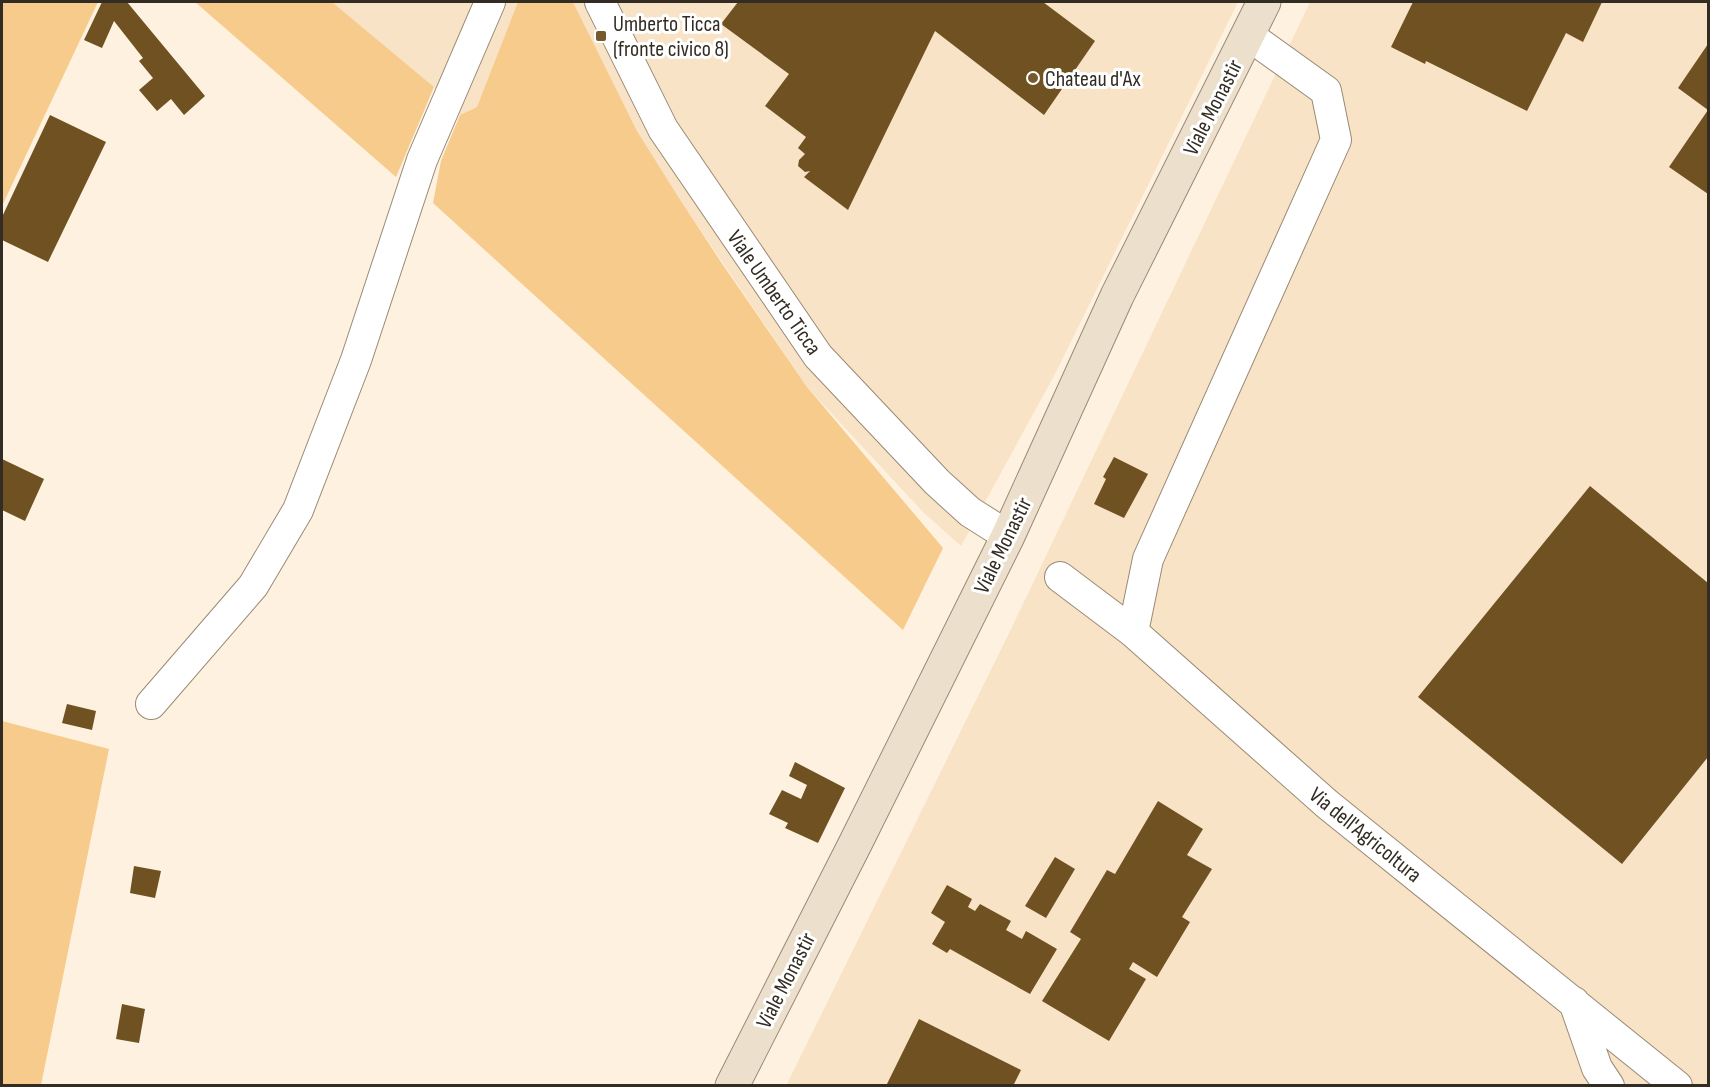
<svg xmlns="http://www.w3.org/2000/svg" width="1710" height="1087" font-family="'Sofia Sans Condensed',sans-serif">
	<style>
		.built { fill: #f9e3c6 }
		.green { fill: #f6cb8c }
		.building { fill: #6f5122 }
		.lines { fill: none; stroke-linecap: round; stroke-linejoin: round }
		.street-casing { stroke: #998a75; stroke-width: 32 }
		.secondary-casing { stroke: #998a75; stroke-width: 35 }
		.street { stroke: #fff; stroke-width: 30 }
		.secondary { stroke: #ece0cd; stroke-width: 33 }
		.poi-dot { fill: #76592d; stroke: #fff; stroke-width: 2 }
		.labels { text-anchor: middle; stroke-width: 6; stroke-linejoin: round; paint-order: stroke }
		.poi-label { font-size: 22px; fill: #322c23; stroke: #fff; text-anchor: start }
		.street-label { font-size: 22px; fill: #322c23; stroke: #fff }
	</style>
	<rect width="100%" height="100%" fill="#fef1df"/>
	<!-- built -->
	<path class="built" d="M332 2H518L491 74 477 107 460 115 434 87Z
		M573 2H1238L1055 374 961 546 923 512 807 387 679 198 637 131Z
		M1310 2H1708V1085L786 1086 1013 625Z"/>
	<!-- green -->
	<path class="green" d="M2 2H98L2 206Z
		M195 2H332L434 87 396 177Z
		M518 2H573L637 131 679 198 723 265 807 387 943 548 903 630 433 203 441 161 460 115 477 107Z
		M2 721 109 749 41 1085H2Z"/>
	<!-- building -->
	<path class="building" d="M102 2H127L205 96 184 115 171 99 157 111 139 90 153 78 139 61 143 58 114 21 102 48 84 40Z
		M738 2H1043L1095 41 1044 115 935 31 848 210 804 177 810 171 805 172 798 166 799 160 805 154 798 148 806 137 765 106 789 74 721 24Z
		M1413 2H1602L1583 42 1566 33 1527 111 1426 61 1425 64 1391 47Z
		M1708 44V110L1678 88Z
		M1708 110V194L1669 167Z
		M50 115 106 142 48 262 2 240V217Z
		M1114 457 1148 474 1124 518 1094 504 1106 479 1103 477Z
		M2 459 44 479 25 521 2 510Z
		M1590 486 1708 583V757L1622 864 1418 697Z
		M67 704 96 711 92 730 62 723Z
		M795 762 845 788 818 843 785 828 788 823 769 814 782 790 801 799 807 785 789 776Z
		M1158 801 1203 829 1187 855 1212 869 1182 917 1190 922 1157 977 1133 962 1129 969 1146 979 1109 1041 1042 1001 1081 939 1070 932 1107 870 1115 874Z
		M1055 857 1075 869 1046 918 1025 906Z
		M134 866 161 871 155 898 130 893Z
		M947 885 972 899 968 907 975 911 980 904 1011 921 1006 930 1022 939 1026 931 1057 949 1030 994 950 949 947 953 932 944 945 922 931 913Z
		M122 1004 145 1009 139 1043 116 1039Z
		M919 1019 1021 1070 1013 1086H886Z"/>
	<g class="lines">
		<defs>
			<path id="street" d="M600 2 663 129 818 356 937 482 970 512 1008 536
				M1060 577 1133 632 1327 804 1677 1086
				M1133 632 1148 559 1336 140 1326 91 1248 35
				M151 704 253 586 298 510 356 360 422 160 490 2
				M1574 1002 1597 1068 1609 1086"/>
			<path id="secondary" d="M732 1086 855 844 1008 536 1117 296 1264 2"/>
		</defs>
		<!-- street casing -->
		<use href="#street" class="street-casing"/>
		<!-- secondary casing -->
		<use href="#secondary" class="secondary-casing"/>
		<!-- street -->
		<use href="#street" class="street"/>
		<!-- secondary -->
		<use href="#secondary" class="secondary"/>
	</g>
	<!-- markers -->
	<g class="poi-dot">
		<rect x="595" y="30" width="12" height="12" rx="3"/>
		<circle cx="1033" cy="78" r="6"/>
	</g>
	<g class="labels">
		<!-- poi labels -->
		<g class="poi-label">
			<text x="613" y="31">Umberto Ticca<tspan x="613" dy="25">(fronte civico 8)</tspan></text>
			<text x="1045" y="86">Chateau d'Ax</text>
		</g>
		<!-- street labels -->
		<g class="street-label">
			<text transform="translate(1212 107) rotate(-63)" y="8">Viale Monastir</text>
			<text transform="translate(775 292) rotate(55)" y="8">Viale Umberto Ticca</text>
			<text transform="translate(1002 545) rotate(-64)" y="8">Viale Monastir</text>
			<text transform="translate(1366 834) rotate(39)" y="8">Via dell'Agricoltura</text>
			<text transform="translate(785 980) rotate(-63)" y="8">Viale Monastir</text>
		</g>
	</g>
	<!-- border -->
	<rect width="1710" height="1087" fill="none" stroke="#322c23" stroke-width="6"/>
</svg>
